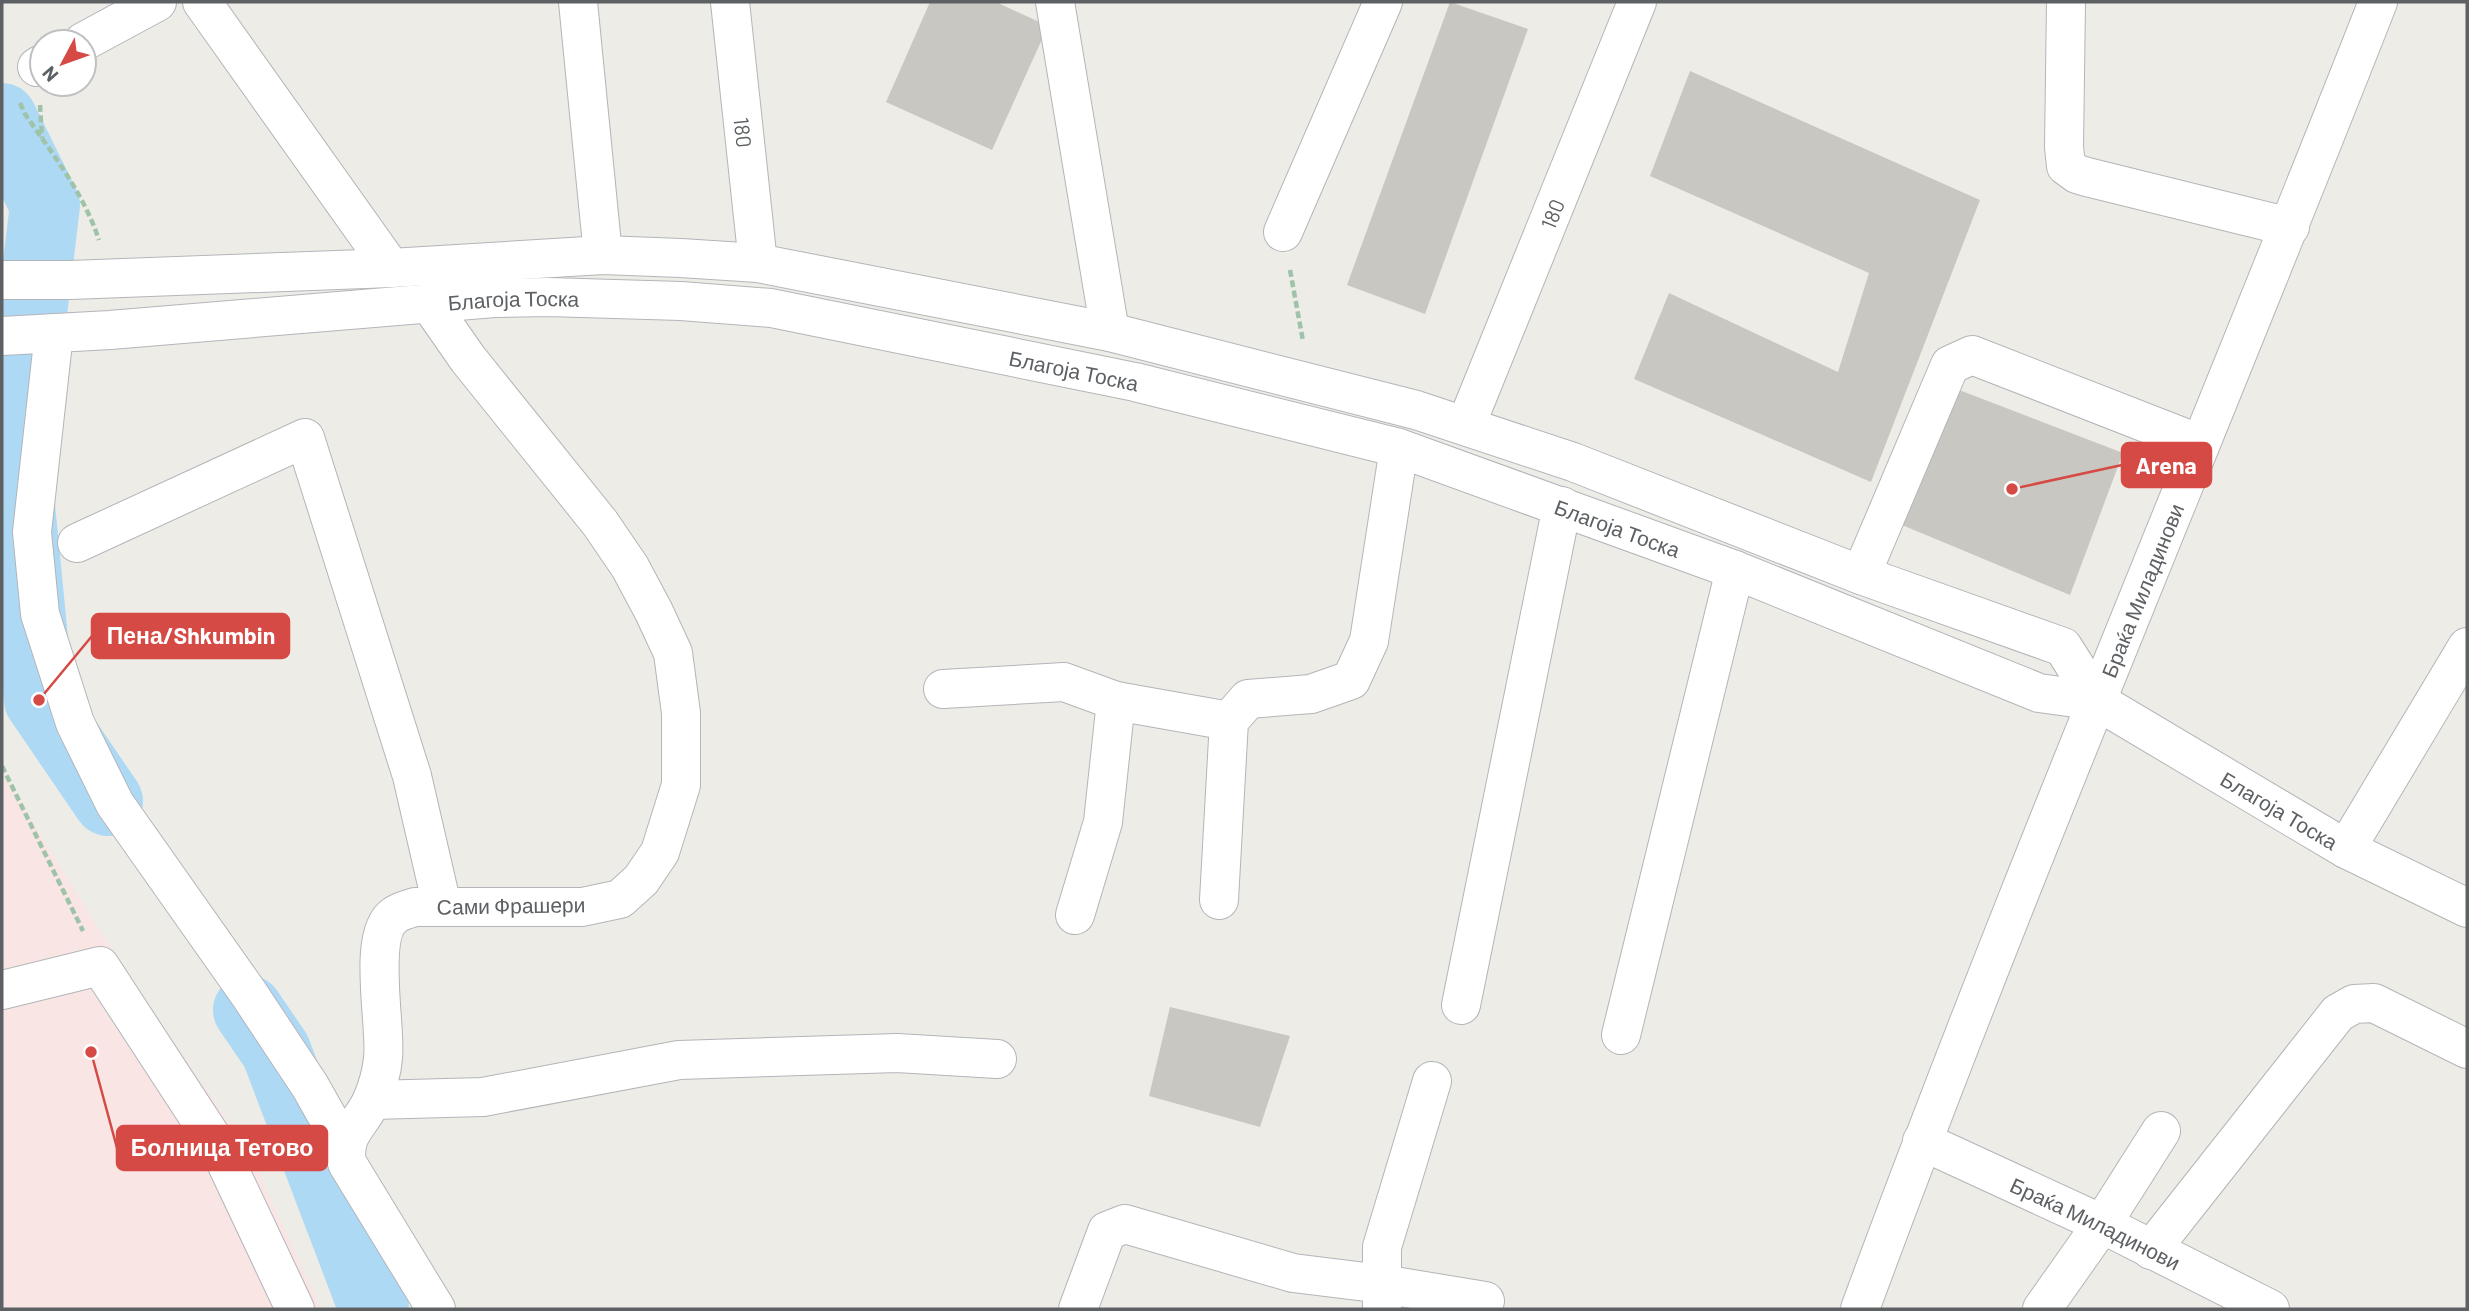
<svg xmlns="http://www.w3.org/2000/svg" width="2469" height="1311" font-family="Barlow,sans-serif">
<rect width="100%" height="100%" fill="#eeece6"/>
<path fill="#f8e5e4" d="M2 773 112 950 250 1154 321 1309H2Z"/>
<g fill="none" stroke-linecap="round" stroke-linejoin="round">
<g stroke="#aed9f5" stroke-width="70">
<path d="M2 118 45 205 15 455 39 700 108 801"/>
<path d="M248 1010 276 1051 374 1309"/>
</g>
</g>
<g fill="#c9c7c2">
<path d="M930 2H996L1048 26 992 150 886 102Z"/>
<path d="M1450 2 1528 29 1425 314 1347 285Z"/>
<path d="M1690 71 1980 200 1871 482 1634 379 1669 293 1838 372 1869 273 1650 176Z"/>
<path d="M1954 388 2123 453 2070 595 1902 525Z"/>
<path d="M1170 1007 1290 1036 1260 1127 1149 1096Z"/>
</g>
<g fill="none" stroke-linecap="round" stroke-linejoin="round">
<g stroke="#b3b5b9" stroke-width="40">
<g id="minor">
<path d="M202 2 391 268"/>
<path d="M578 2 603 255"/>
<path id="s1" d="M730 2 758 263"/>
<path d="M1055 2 1110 332"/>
<path d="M2066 2 2064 147 2066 166 2077 174 2087 177 2290 227"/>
<path d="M83 42 157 2"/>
<path d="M37 67 42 64"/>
<path d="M1283 232 1383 2"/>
<path d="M2 280H70L391 268 603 255 681 258 758 263 1110 332 1416 410 1573 462 1861 575 2063 647 2097 701"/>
<path d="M429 303 468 359 600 523 630 567 654 612 673 653 681 713V785L660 852 641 880 620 899 582 907H415C409 909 400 911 395 915 366 934 387 1027 383 1058 382 1070 377 1088 372 1100 361 1125 342 1132 347 1163L436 1309"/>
<path d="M54 333 32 532 40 614 75 723 115 804 249 994 310 1086 345 1148"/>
<path id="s2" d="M2 336 110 330 494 298 548 297 681 301 771 308 1135 382 1399 448 1735 570 2039 693 2097 701 2346 849 2467 908"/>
<path id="s3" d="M1466 425 1637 2"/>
<path d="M77 543 305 438 412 776 442 906"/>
<path d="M1861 575 1950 365 1972 355 2200 444"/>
<path d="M943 689 1064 682 1116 701 1229 721"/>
<path d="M2346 849 2467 647"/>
<path d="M1219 900 1229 721 1248 699 1311 694 1351 680 1369 641 1399 448"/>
<path d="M1075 915 1103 822 1116 701"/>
<path d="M2 990 100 966 220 1150 295 1309"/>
<path d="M1461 1005 1562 506"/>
<path d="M1621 1035 1735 570"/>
<path d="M372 1100 483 1097 679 1060 897 1053 997 1059"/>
<path id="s4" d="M1922 1141 2102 1224 2270 1309"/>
<path d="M2151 1250 2338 1013 2354 1004 2374 1003 2467 1049"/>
<path d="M1078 1309 1107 1231 1125 1224 1293 1273 1382 1284 1485 1301"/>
<path d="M1382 1309V1247L1432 1081"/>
<path id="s5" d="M1860 1309C2022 869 2207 438 2378 2"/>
<path d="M2042 1309 2102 1224 2161 1131"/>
</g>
</g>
<g stroke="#9fc3a8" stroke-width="4.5" stroke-dasharray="7 3.5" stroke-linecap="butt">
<path d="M20 103 25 114C53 155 83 192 99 240"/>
<path d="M40 105 42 138"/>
<path d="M1290 270 1303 341"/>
<path d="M2 766 83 931"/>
</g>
<use href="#minor" stroke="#fff" stroke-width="38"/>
</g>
<g text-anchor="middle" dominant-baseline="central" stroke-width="5" stroke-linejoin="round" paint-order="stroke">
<g font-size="21" fill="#5d6164" stroke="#fff">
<text stroke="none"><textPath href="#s1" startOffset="131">180</textPath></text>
<text stroke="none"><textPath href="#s3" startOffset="228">180</textPath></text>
<text stroke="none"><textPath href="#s2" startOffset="513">Благоја Тоска</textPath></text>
<text stroke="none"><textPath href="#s2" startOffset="1080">Благоја Тоска</textPath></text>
<text stroke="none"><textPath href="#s2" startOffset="1647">Благоја Тоска</textPath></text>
<text stroke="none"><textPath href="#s5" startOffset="772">Браќа Миладинови</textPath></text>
<text stroke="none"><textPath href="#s2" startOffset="2371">Благоја Тоска</textPath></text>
<text transform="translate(511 905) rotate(-1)">Сами Фрашери</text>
<text stroke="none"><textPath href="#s4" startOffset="192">Браќа Миладинови</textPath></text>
</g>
</g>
<path fill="none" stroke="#d54a44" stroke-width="2.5" d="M2012 489L2122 465M39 700L92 636M91 1052L117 1148"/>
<g fill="#d54a44" stroke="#fff" stroke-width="2.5">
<circle cx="2012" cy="489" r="7"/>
<circle cx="39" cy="700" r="7"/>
<circle cx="91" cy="1052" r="7"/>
</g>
<g fill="#d54a44" stroke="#d54a44" stroke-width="2.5">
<rect x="2122" y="443" width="89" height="44" rx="7"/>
<rect x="92" y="614" width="197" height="44" rx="7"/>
<rect x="117" y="1126" width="210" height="44" rx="7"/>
</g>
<g font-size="23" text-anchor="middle" font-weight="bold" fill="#fff">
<text x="2166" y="474">Arena</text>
<text x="191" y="644">Пена/Shkumbin</text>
<text x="222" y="1156">Болница Тетово</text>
</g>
<rect width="2469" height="1311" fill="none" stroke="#5d6164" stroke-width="7"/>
<g transform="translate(63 63) rotate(229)"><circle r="33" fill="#ffffff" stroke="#bec0c1" stroke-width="2"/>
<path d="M0-5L12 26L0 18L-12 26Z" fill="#d54a44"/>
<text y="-10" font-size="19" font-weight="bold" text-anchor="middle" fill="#5d6164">N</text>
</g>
</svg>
